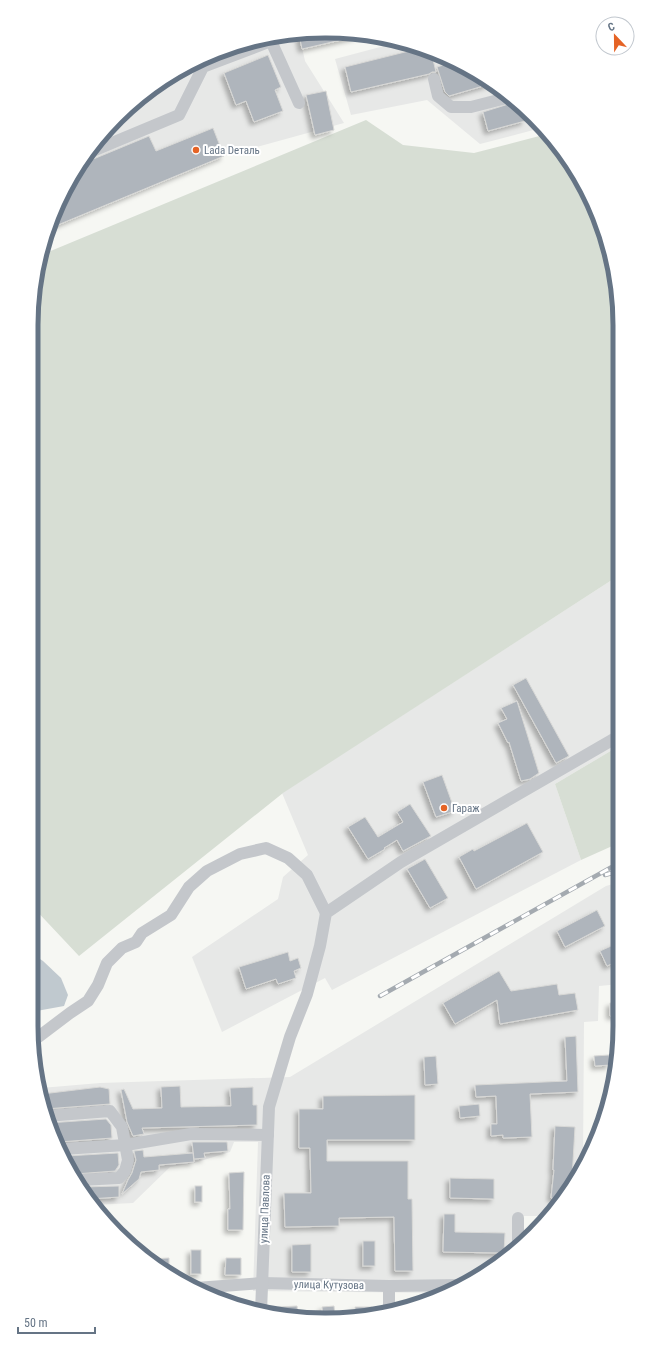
<svg xmlns="http://www.w3.org/2000/svg" width="651" height="1351" font-family="'Roboto Condensed',sans-serif">
<defs>
<filter id="shadow"><feDropShadow dx="-3.5" dy="3.5" stdDeviation="2" flood-color="#0004"/></filter>
</defs>
<rect width="100%" height="100%" fill="#f6f7f3"/>
<g fill="#e7e8e7">
<path d="M299 34 305 61 344 123 224 156 48 229 54 213 81 162 117 117 162 81 213 53 268 37Z"/>
<path d="M399 42 438 54 505 92 541 128 480 144 427 100 351 115 335 59Z"/>
<path d="M618 576 619 746 555 784 581 860 332 990 325 978 222 1032 192 957 278 899 283 877 308 855 282 793Z"/>
<path d="M620 882V984L599 986 598 1021 584 1022 583 1161 549 1216H522V1243L505 1259 456 1290 446 1293 253 1291 258 1142H234L230 1152 194 1163 170 1167 133 1203 92 1205 47 1120 41 1088 100 1083 290 1077 606 886Z"/>
</g>
<g fill="#d7ded4">
<path d="M366 120 403 145 474 153 547 134 559 146 597 213 617 287 618 576 283 793 79 956 31 905V325L37 268 41 255Z"/>
<path d="M619 746V843L581 860 555 784Z"/>
</g>
<path fill="#c0c9cf" d="M31 953 43 961 61 978 68 995 64 1006 31 1012Z"/>
<g fill="#afb5bc" stroke="#d8d8d6" filter="url(#shadow)">
<path d="M326 31 358 34V36L302 49 299 34Z"/>
<path d="M421 48 431 51 436 72H432L429 74 351 92 345 67Z"/>
<path d="M268 55 281 87 275 90 283 111 254 122 246 101 236 105 224 73Z"/>
<path d="M453 62 490 84 449 96 445 92 437 67Z"/>
<path d="M326 91 334 130 315 135 306 95Z"/>
<path d="M515 102 521 108 525 121 488 131 483 112Z"/>
<path d="M213 128 224 156 48 229 54 213 80 163 91 160 149 136 156 151Z"/>
<path d="M526 678 569 756 556 763 513 685Z"/>
<path d="M517 701 539 773 530 779 521 781 509 742 508 743 498 723 507 719 501 708Z"/>
<path d="M442 775 455 811 436 817 423 782Z"/>
<path d="M410 804 431 836 403 851 397 840 384 848 385 849 368 859 348 827 365 817 378 837 403 822 397 812Z"/>
<path d="M527 823 543 852 476 889 459 857 473 849 474 851Z"/>
<path d="M425 859 448 898 430 908 407 869Z"/>
<path d="M597 910 605 926 565 947 557 931Z"/>
<path d="M620 942V960L607 966 600 951Z"/>
<path d="M288 952 290 961 298 958 301 968 294 971 296 978 278 984 276 979 246 989 239 967Z"/>
<path d="M499 971 511 991 557 984 559 995 575 993 578 1010 500 1024 497 1000 455 1024 443 1003Z"/>
<path d="M610 1003H620V1015L610 1016Z"/>
<path d="M576 1036 578 1092 530 1094 532 1137 503 1138V1135L491 1136V1124H497L496 1096 476 1097 475 1085 567 1081 565 1037Z"/>
<path d="M609 1055 610 1065 595 1066 594 1056Z"/>
<path d="M436 1056 438 1084 425 1085 424 1057Z"/>
<path d="M180 1086 181 1107 231 1106 230 1088 253 1087V1105H257V1125L142 1128 144 1134 133 1136 127 1122 121 1090 124 1089 133 1109 162 1108 161 1087Z"/>
<path d="M100 1087 109 1089 110 1104 45 1109 42 1094Z"/>
<path d="M415 1095V1140H327V1161H408V1199H412L413 1271H395L394 1217 339 1218V1226L285 1227 284 1193H311L310 1148H299V1109H323V1096Z"/>
<path d="M479 1104 480 1116 460 1118 459 1106Z"/>
<path d="M106 1119 111 1125 112 1138 59 1142 48 1123Z"/>
<path d="M555 1126 575 1127 572 1179 560 1199 551 1198 554 1170H553Z"/>
<path d="M192 1142H227L228 1151 204 1153 205 1158 194 1159Z"/>
<path d="M143 1150 144 1157 193 1153 194 1162 159 1165V1170L141 1172 139 1179 122 1194 128 1180 132 1173 136 1160 134 1151Z"/>
<path d="M118 1153 119 1165 115 1171 75 1174 66 1156Z"/>
<path d="M244 1172 243 1230H228V1209H230L229 1173Z"/>
<path d="M450 1178 494 1179V1199L450 1198Z"/>
<path d="M119 1186V1197L89 1199 83 1187Z"/>
<rect x="195" y="1186" width="7" height="16"/>
<path d="M444 1214H455V1232L505 1233 504 1253 443 1252Z"/>
<rect x="363" y="1241" width="12" height="25"/>
<path d="M311 1244V1272H292V1245Z"/>
<rect x="191" y="1250" width="10" height="24"/>
<path d="M169 1258V1274L162 1270 149 1259Z"/>
<path d="M226 1258H241V1275H225Z"/>
<path d="M297 1306 298 1315H279L278 1307Z"/>
<path d="M334 1306 335 1316H323L322 1307Z"/>
<path d="M355 1307H372V1315L364 1317H355Z"/>
</g>
<g fill="none" stroke-linecap="round" stroke-linejoin="round">
<g stroke="#c4c7cb" stroke-width="12">
<path d="M434 79 438 96 451 107H471L510 97"/>
<path d="M88 153 179 115 203 67 271 41 299 103"/>
<path d="M33 1041 70 1013 88 1001 98 985 107 963 122 948 136 942 142 933 171 915 189 887 207 871 240 854 266 848 288 858 307 875 326 913"/>
<path d="M46 1116 110 1111 122 1127 128 1160 125 1171 119 1178 79 1180"/>
<path d="M62 1149 126 1145 191 1134 268 1135"/>
<path d="M518 1247V1218"/>
<path d="M389 1286V1310"/>
<path d="M196 1288 262 1283 389 1286 462 1285"/>
<path d="M261 1312 269 1107 290 1037 307 994 320 946 326 913 401 862 619 736"/>
</g>
<g stroke="#a4aab0" stroke-width="4.5">
<g id="rail">
<path d="M605 875 619 871"/>
<path d="M380 996 619 863"/>
</g>
</g>
<use href="#rail" stroke="#fff" stroke-width="3" stroke-dasharray="9" stroke-linecap="butt"/>
</g>
<g fill="#e56325" stroke="#fff" stroke-width="1.5">
<circle cx="196" cy="150" r="4"/>
<circle cx="444" cy="808" r="4"/>
</g>
<g text-anchor="middle" dominant-baseline="central" stroke-width="4" stroke-linejoin="round" paint-order="stroke">
<g font-size="11" fill="#657485" stroke="#fff" text-anchor="start">
<text x="204" y="150">Lada Dеталь</text>
<text x="452" y="808">Гараж</text>
</g>
<g font-size="11" fill="#657485" stroke="#fff">
<text transform="translate(265 1209) rotate(-88)">улица Павлова</text>
<text transform="translate(329 1285) rotate(1)">улица Кутузова</text>
</g>
</g>
<path d="M0 0H651V1351H0ZM325 38H326A287 287 0 0 1 613 325V1026A287 287 0 0 1 326 1313H325A287 287 0 0 1 38 1026V325A287 287 0 0 1 325 38Z" fill="#fff" fill-rule="evenodd"/>
<path fill="none" stroke="#657485" stroke-width="5" d="M325 38H326A287 287 0 0 1 613 325V1026A287 287 0 0 1 326 1313H325A287 287 0 0 1 38 1026V325A287 287 0 0 1 325 38Z"/>
<g transform="translate(615 36) rotate(338)"><circle r="19" fill="#ffffff" stroke="#c1c7ce"/>
<path d="M0-3L7 15L0 10L-7 15Z" fill="#e56325"/>
<text y="-6" font-size="11" font-weight="bold" text-anchor="middle" fill="#657485">С</text>
</g>
<path d="M18 1327v6h77v-6" fill="none" stroke="#657485" stroke-width="2"/>
<text x="24" y="1327" font-size="12" fill="#657485" stroke="#ffffff" stroke-width="3" paint-order="stroke">50 m</text>
</svg>
